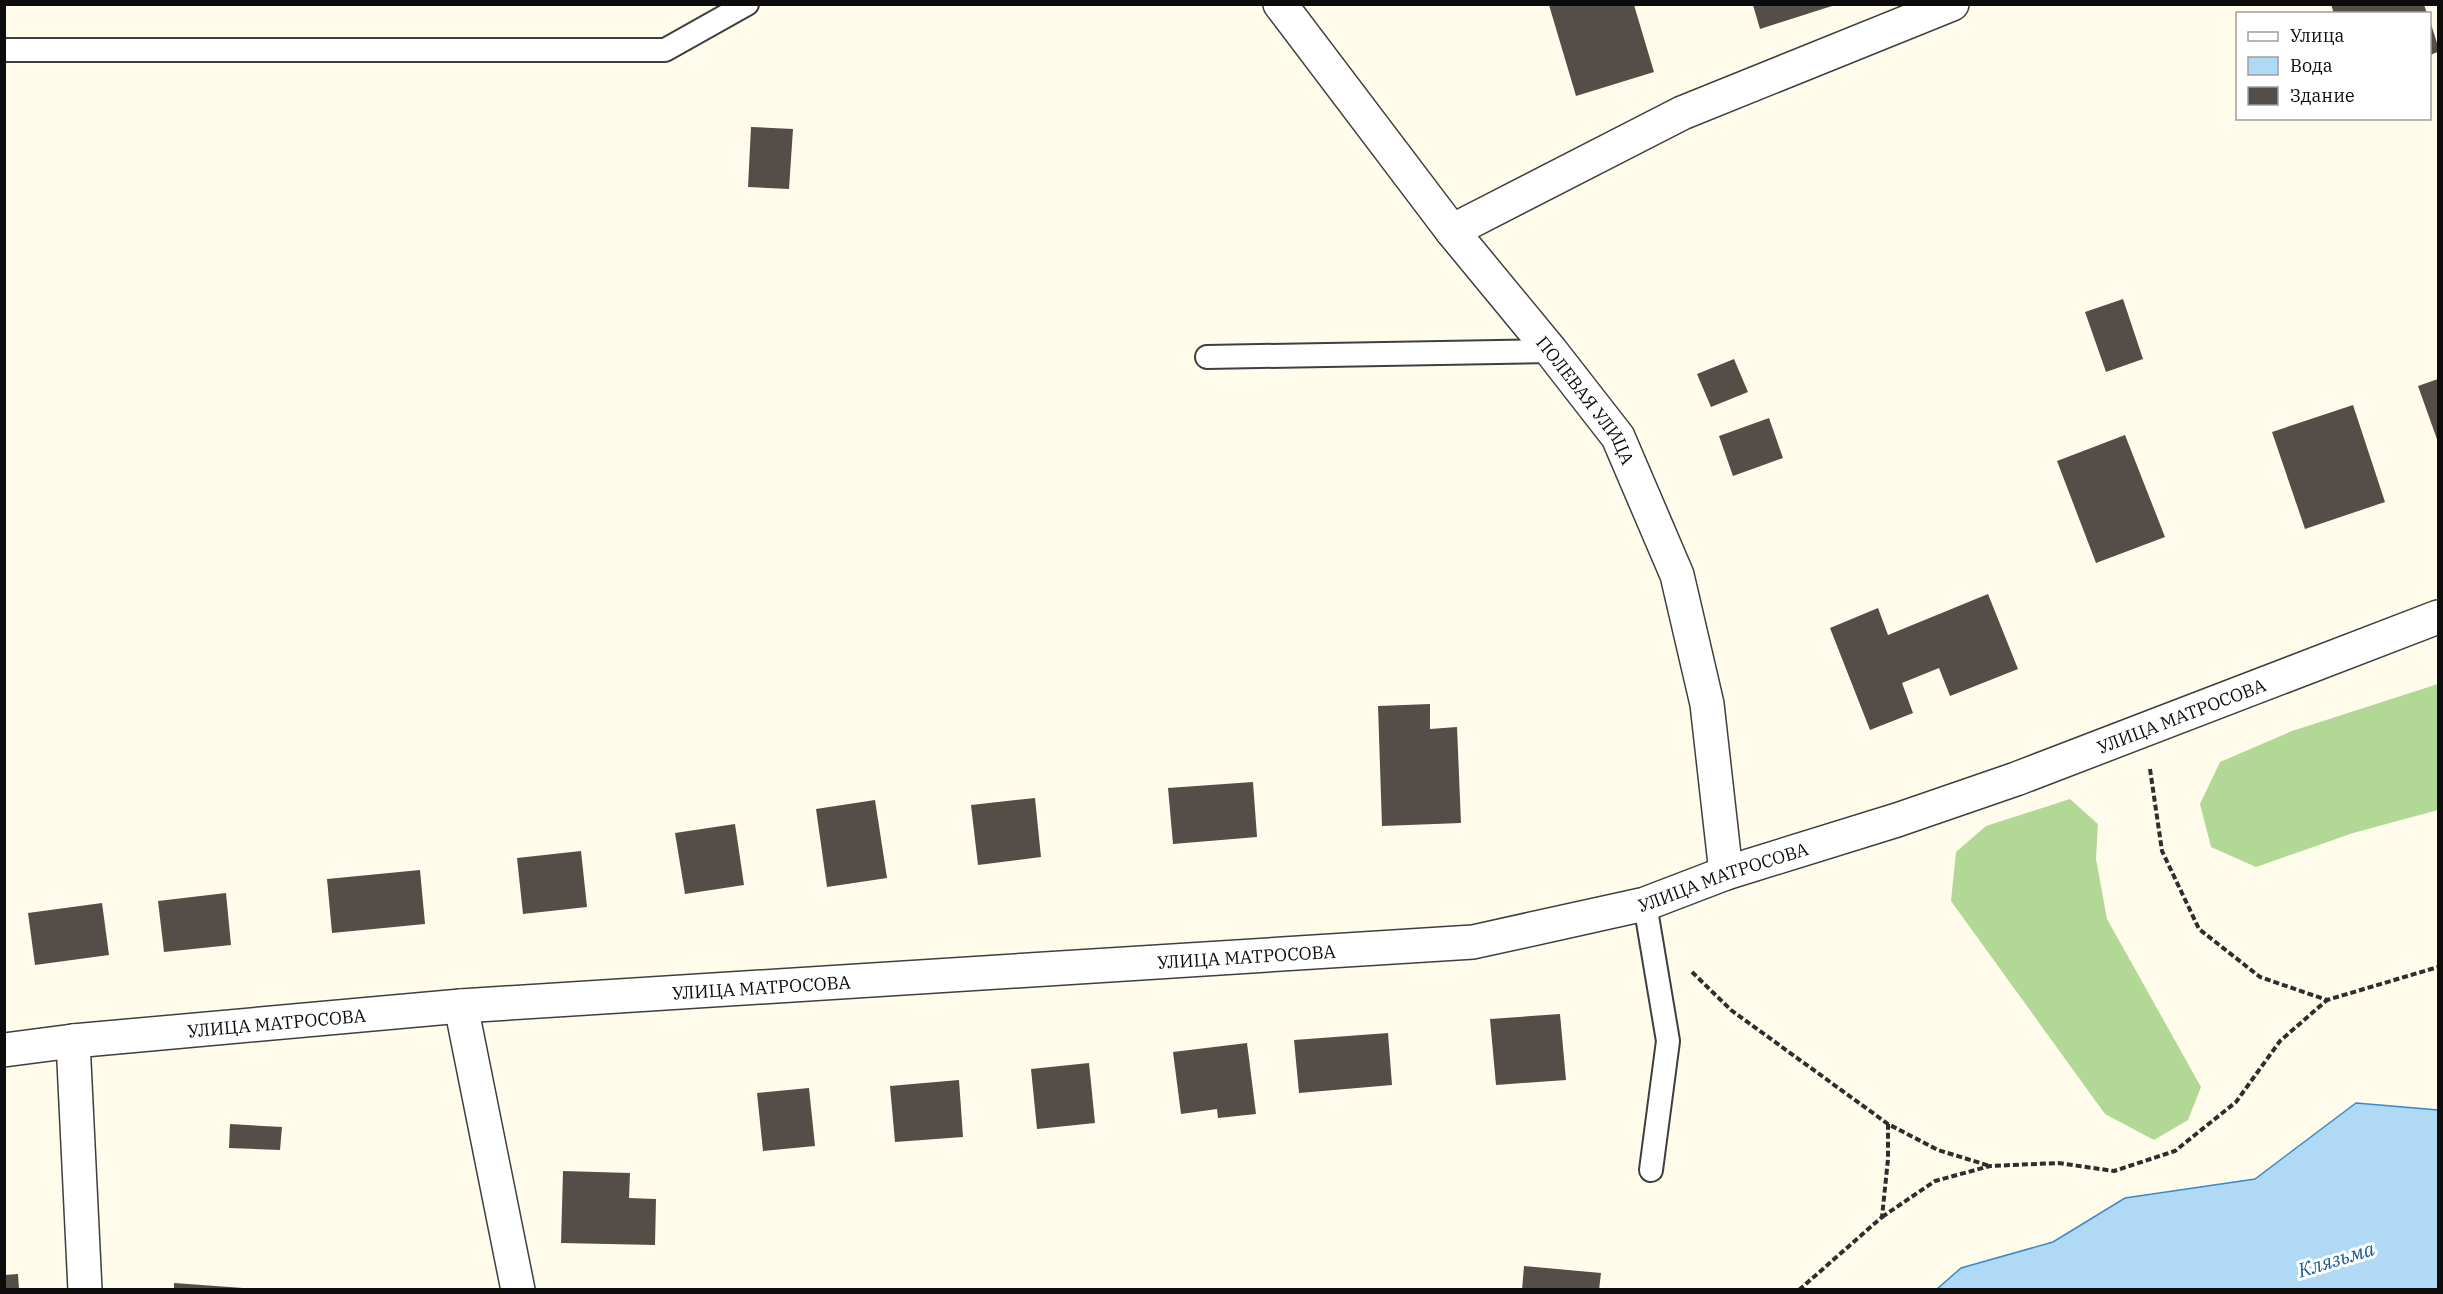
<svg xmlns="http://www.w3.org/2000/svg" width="2443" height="1294" font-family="'IBM Plex Serif',serif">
<rect width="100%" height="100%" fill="#fffceb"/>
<g fill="#b1d995">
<path d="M2438 684V810L2353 833 2256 867 2211 847 2200 804 2220 762 2292 731Z"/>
<path d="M2070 799 2098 824 2096 859 2107 919 2201 1087 2188 1120 2154 1140 2105 1114 1951 901 1956 852 1986 826Z"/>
</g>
<path fill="#b0d9f6" stroke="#378bcc" stroke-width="1.5" d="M2356 1103 2438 1110V1289H1937L1961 1268 2053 1242 2125 1198 2255 1179Z"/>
<g fill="#544e48">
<path d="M2331 4H2424L2427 14H2334Z"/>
<path d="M1549 5H1634L1654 72 1576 96Z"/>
<path d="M1753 5H1835L1760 29Z"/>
<path d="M2430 21 2438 46V52L2430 55Z"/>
<path d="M751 127 793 129 789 189 748 187Z"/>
<path d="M2123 299 2143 359 2106 372 2085 312Z"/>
<path d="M1734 359 1748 392 1711 407 1697 374Z"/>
<path d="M2438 379V442L2418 386Z"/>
<path d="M2353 405 2385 502 2305 529 2272 432Z"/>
<path d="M1769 418 1783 458 1733 476 1719 436Z"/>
<path d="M2125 435 2165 537 2096 563 2057 461Z"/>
<path d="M1988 594 2018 669 1950 696 1939 668 1902 683 1913 713 1870 730 1830 628 1878 608 1888 635Z"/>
<path d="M1430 704V729L1457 727 1461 823 1382 826 1378 706Z"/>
<path d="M1253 782 1257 837 1173 844 1168 788Z"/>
<path d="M1035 798 1041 857 978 865 971 805Z"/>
<path d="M875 800 887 878 827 887 816 809Z"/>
<path d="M735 824 744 885 685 894 675 833Z"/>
<path d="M581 851 587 907 523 914 517 858Z"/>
<path d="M420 870 425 924 332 933 327 879Z"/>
<path d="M226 893 231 945 164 952 158 901Z"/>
<path d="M102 903 109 955 35 965 28 913Z"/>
<path d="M1560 1014 1566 1080 1496 1085 1490 1019Z"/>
<path d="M1388 1033 1392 1085 1299 1093 1294 1040Z"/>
<path d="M1247 1043 1256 1114 1218 1118 1217 1109 1181 1114 1173 1052Z"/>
<path d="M1089 1063 1095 1123 1037 1129 1031 1069Z"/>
<path d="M959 1080 963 1137 895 1142 890 1086Z"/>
<path d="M809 1088 815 1146 763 1151 757 1093Z"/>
<path d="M230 1124 282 1127 280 1150 229 1148Z"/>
<path d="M563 1171 630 1173 629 1198 656 1199 655 1245 561 1243Z"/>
<path d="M1524 1266 1601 1273 1599 1290H1522Z"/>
<path d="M18 1274 19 1290H4V1275Z"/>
<path d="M174 1283 243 1288V1290H174Z"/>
</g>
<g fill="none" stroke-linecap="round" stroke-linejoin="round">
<g stroke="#3f3f3f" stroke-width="26">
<g id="service">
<path d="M4 50H665L747 4"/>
<path d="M1207 357 1551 351"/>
<path d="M1645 904 1668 1041 1651 1170"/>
</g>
</g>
<g stroke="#3f3f3f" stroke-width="36">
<g id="minor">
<path id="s1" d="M1280 4 1452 231 1551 351 1618 437 1677 575 1707 704 1726 873"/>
<path d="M1452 231 1682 113 1952 4"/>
<path d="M461 1006 518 1290"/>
<path d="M73 1041 85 1290"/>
<path id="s2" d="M4 1050 73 1041 461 1006 1473 942 1645 904 1726 873 1897 820 2016 779 2438 617"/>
</g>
</g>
<g stroke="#2e2e2e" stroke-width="4" stroke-dasharray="6 3" stroke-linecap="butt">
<path d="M2150 769 2162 851 2199 929 2260 977 2327 1000 2438 967"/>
<path d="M1692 972 1731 1010 1888 1124 1938 1150 1990 1166"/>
<path d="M1882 1217 1935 1181 1990 1166 2058 1163 2114 1171 2175 1151 2236 1102 2280 1041 2327 1000"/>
<path d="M1799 1290 1882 1217 1888 1159V1124"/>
</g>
<use href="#service" stroke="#fff" stroke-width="22"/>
<use href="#minor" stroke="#fff" stroke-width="33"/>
</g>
<g text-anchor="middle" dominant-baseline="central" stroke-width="6" stroke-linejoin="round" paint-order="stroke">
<g font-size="18" fill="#0c0c0c" stroke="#fff">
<text stroke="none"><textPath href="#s1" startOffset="501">ПОЛЕВАЯ УЛИЦА</textPath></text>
<text stroke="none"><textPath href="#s2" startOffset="2218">УЛИЦА МАТРОСОВА</textPath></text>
<text stroke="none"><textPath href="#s2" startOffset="1732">УЛИЦА МАТРОСОВА</textPath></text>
<text stroke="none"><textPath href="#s2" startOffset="1246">УЛИЦА МАТРОСОВА</textPath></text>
<text stroke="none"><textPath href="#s2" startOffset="760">УЛИЦА МАТРОСОВА</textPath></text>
<text stroke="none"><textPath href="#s2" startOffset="274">УЛИЦА МАТРОСОВА</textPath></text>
</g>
<g font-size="20" font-style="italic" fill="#165d9c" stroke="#fff">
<text transform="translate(2336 1259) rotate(-17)">Клязьма</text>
</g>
</g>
<rect width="2443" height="1294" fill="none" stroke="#0c0c0c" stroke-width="12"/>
<rect x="2236" y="12" width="195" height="108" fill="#ffffff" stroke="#9e9e9e" stroke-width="1.5"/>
<rect x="2248" y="32" width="30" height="9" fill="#ffffff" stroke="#9e9e9e" stroke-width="1.5"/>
<text x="2290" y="42" font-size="18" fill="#0c0c0c">Улица</text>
<rect x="2248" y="57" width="30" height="18" fill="#b0d9f6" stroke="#9e9e9e" stroke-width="1.5"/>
<text x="2290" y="72" font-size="18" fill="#0c0c0c">Вода</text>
<rect x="2248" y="87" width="30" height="18" fill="#544e48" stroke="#9e9e9e" stroke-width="1.5"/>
<text x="2290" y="102" font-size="18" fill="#0c0c0c">Здание</text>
</svg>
